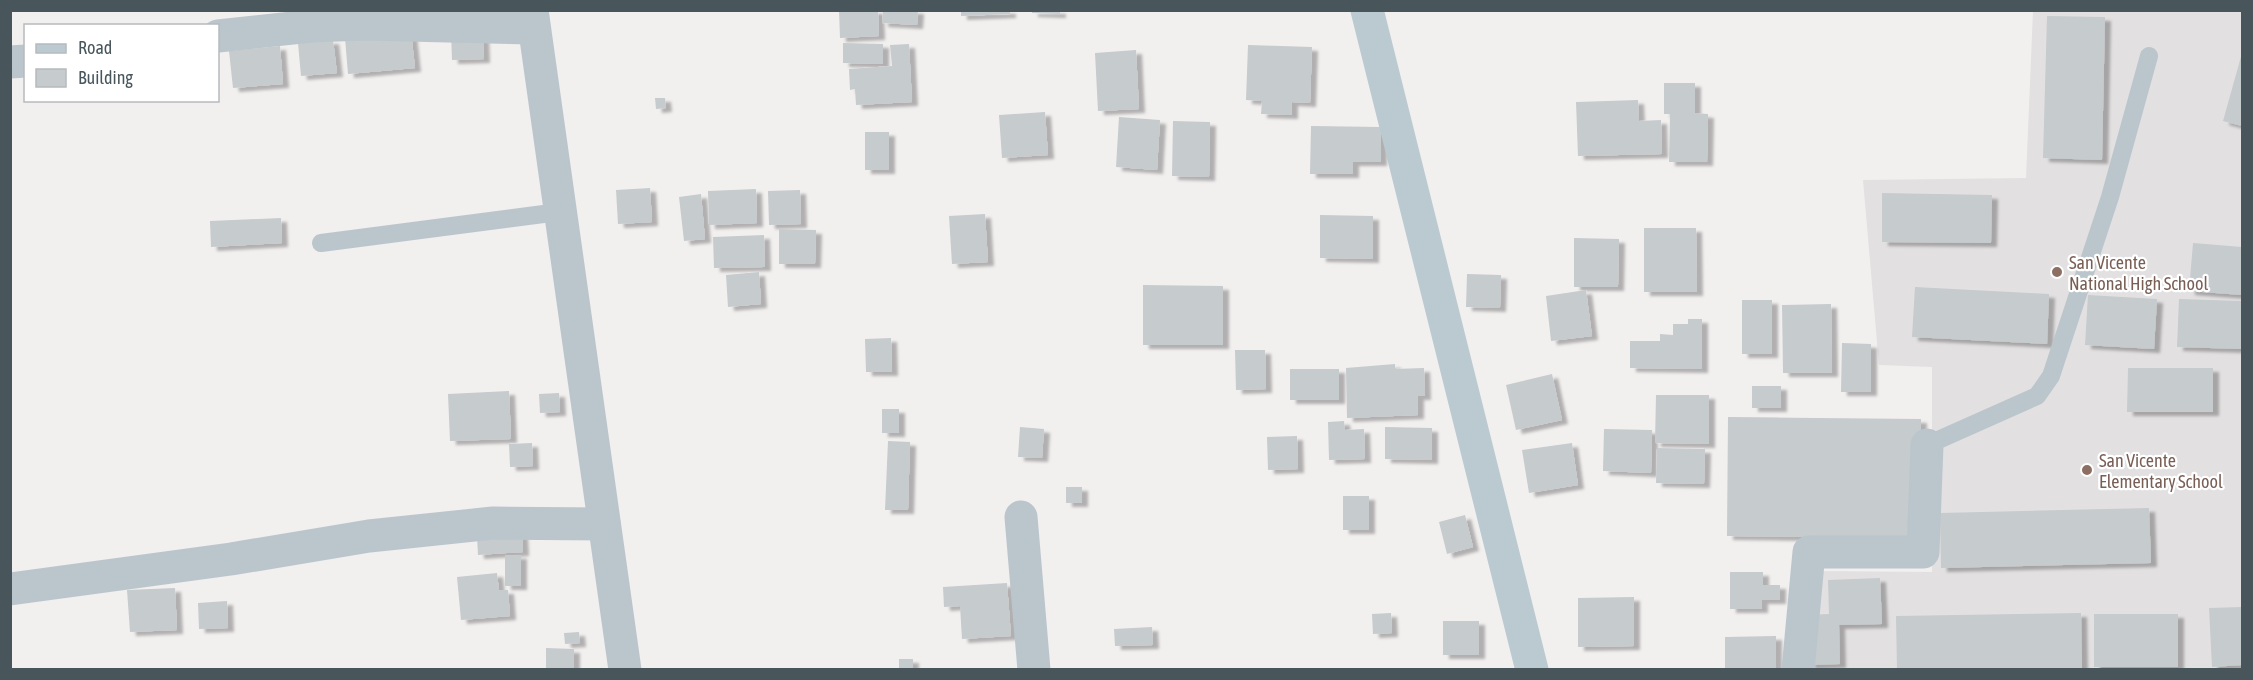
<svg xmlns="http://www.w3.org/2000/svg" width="2253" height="680" font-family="'Asap Condensed',sans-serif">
<defs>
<filter id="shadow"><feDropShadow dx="6" dy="4" stdDeviation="1.5" flood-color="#0004"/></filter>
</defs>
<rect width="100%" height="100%" fill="#f2efef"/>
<path fill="#e2e0e1" d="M2033 11H2242V669L1809 670 1820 571 1932 572V367L1879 365 1863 180 2026 178Z"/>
<g fill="#c6cbce" filter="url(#shadow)">
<path d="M839 10H878L879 36 840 38Z"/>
<path d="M883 10H918L917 25 882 23Z"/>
<path d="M961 10H1010V14L961 16Z"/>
<path d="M1032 10H1060V14L1032 13Z"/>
<path d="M2047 16 2105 17 2102 160 2043 158Z"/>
<path d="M411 32 415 68 348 74 345 38Z"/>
<path d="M483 32 484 59 452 60 451 33Z"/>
<path d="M333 40 337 73 301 76 298 43Z"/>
<path d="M843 43 883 44V64L843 63Z"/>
<path d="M909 44 912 102 856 105 855 89 850 90 849 69 892 66 890 45Z"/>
<path d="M1248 45 1312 47 1310 103 1292 102V115L1261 114 1262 101 1246 100Z"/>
<path d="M280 46 283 84 233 88 229 51Z"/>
<path d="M1136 50 1139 109 1098 111 1095 53Z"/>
<path d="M2242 53V126L2223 121Z"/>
<path d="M1664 83H1695V113L1708 114 1707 162H1669L1670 114H1664Z"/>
<path d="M655 98H665L666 108 656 109Z"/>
<path d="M1638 100 1639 121 1661 120 1662 154 1578 156 1576 102Z"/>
<path d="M1045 112 1048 155 1002 158 999 115Z"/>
<path d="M1119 117 1160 120 1157 170 1116 167Z"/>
<path d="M1173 121 1210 122 1209 177 1172 176Z"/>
<path d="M1311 126 1381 127V162H1353V174H1310Z"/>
<rect x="865" y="132" width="24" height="38"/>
<path d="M650 188 652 222 618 224 616 190Z"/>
<path d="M756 189 757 223 709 225 708 191Z"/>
<path d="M800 190 801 224 769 225 768 191Z"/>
<path d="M1882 193 1992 195 1991 243 1882 242Z"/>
<path d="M701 194 705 239 684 241 679 197Z"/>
<path d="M985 214 988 262 952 264 949 216Z"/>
<path d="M1320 215 1373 216V259L1320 258Z"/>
<path d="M281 218 282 243 211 247 210 221Z"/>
<path d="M1644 228H1696L1697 292H1644Z"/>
<path d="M779 229 816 230 815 264H779Z"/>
<path d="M764 235 765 267 714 268 713 237Z"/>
<path d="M1574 238 1619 239 1618 287H1574Z"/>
<path d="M2193 243 2242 247V295L2189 291Z"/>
<path d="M759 272 761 304 728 307 726 275Z"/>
<path d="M1467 274 1501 275 1500 308 1466 307Z"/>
<path d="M1143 285 1223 286V345H1143Z"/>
<path d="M1915 287 2049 294 2047 344 1912 337Z"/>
<path d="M1586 290 1592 336 1551 341 1546 296Z"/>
<path d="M2088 295 2157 299 2154 349 2085 345Z"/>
<path d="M2179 299 2242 301V349L2177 347Z"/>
<rect x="1742" y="300" width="30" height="54"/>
<path d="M1831 304 1832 373H1783L1782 305Z"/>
<path d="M1688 319H1702V369L1630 368V341H1660V334L1673 335V324H1688Z"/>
<path d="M891 338 892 372H866L865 339Z"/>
<path d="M1842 343 1871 344V392H1841Z"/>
<path d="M1235 350H1265L1266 389 1236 390Z"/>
<path d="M1395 364V369L1424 368 1425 396H1418V415L1347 418 1346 368Z"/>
<path d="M2128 368H2213V412H2127Z"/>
<rect x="1290" y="369" width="49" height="31"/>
<path d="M1552 374 1562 420 1516 430 1506 385Z"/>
<rect x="1752" y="386" width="29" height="22"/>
<path d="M509 391 511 439 450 441 448 394Z"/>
<path d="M559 393 560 412 540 413 539 394Z"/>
<path d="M1656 395H1709V444L1655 443Z"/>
<rect x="882" y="409" width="17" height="24"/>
<path d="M1728 417 1921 419 1920 538 1727 536Z"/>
<path d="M1344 421 1345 430 1364 429 1365 459 1329 460 1328 422Z"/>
<path d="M1020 427 1044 429 1042 458 1018 457Z"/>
<path d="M1385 427 1432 428V460L1385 459Z"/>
<path d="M1604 429 1652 430 1651 473 1603 471Z"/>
<path d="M1297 436 1298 469 1268 470 1267 437Z"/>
<path d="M888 441 910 442 908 510H885Z"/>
<path d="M532 443 533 466 510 467 509 444Z"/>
<path d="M1572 443 1578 485 1529 493 1522 450Z"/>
<path d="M1657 448 1705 449 1704 484 1656 483Z"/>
<rect x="1066" y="487" width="16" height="16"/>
<rect x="1343" y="496" width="26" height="34"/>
<path d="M2149 508 2151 563 1941 568 1940 513Z"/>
<path d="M1465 515 1473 547 1447 554 1439 522Z"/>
<path d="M522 533 523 552 478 555 477 536Z"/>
<rect x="505" y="555" width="16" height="31"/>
<path d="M1730 572H1763V585H1780V600H1762V609H1730Z"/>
<path d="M497 573 499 590H508L510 616 461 620 457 577Z"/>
<path d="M1880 578 1882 624 1839 625 1840 664 1809 665 1807 615 1829 614 1828 580Z"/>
<path d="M1007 583 1011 636 962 639 960 606 944 607 943 587Z"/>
<path d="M175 588 177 630 130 632 127 590Z"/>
<path d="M1634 597V646L1578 647V598Z"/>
<path d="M227 601 228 628 199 629 198 603Z"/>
<path d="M2242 607V665L2212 667 2209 608Z"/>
<path d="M1391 613 1392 633 1373 634 1372 614Z"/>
<path d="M2081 613 2082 670H1897L1896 616Z"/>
<rect x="2094" y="614" width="84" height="53"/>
<rect x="1443" y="621" width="36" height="34"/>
<path d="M1152 627 1153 645 1115 646 1114 629Z"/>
<path d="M579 632 580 643 565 644 564 633Z"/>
<path d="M1776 636V670H1725V637Z"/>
<path d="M546 648 574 649V670H546Z"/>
<rect x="899" y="659" width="14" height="11"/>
</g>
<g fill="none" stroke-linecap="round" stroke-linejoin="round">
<g stroke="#bbc6cc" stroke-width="18">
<path d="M321 243 559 212"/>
<path d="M1927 445 2037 396 2051 376 2110 197 2149 56"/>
</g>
<g stroke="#bbc6cc" stroke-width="33">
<path d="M532 10 625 670"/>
<path d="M218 36 311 26 365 24 534 28"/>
<path d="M10 62 26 61"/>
<path d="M1021 517 1034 670"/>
<path d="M10 589 231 559 369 536 493 523 604 524"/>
<path d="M1798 670 1809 552H1923L1927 445"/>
</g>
<path stroke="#bbc9d0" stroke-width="33" d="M1367 10 1532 670"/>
</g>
<g fill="#8d6e63" stroke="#fff" stroke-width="2">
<circle cx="2057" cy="272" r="6"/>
<circle cx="2087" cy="470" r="6"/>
</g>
<g text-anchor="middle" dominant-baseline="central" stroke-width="4.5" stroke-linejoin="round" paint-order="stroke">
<g font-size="18" fill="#785e54" stroke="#fff" text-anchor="start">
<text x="2069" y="262">San Vicente<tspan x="2069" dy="21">National High School</tspan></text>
<text x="2099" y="460">San Vicente<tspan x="2099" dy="21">Elementary School</tspan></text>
</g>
</g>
<rect width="2253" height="680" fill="none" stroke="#48565c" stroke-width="24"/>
<rect x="24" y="24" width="195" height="78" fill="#ffffff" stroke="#b6bbbe" stroke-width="1.5"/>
<rect x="36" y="44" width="30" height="9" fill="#bbc9d0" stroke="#b6bbbe" stroke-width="1.5"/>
<text x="78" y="54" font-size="18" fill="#48565c">Road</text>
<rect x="36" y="69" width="30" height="18" fill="#c6cbce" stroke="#b6bbbe" stroke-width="1.5"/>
<text x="78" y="84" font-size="18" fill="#48565c">Building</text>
</svg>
